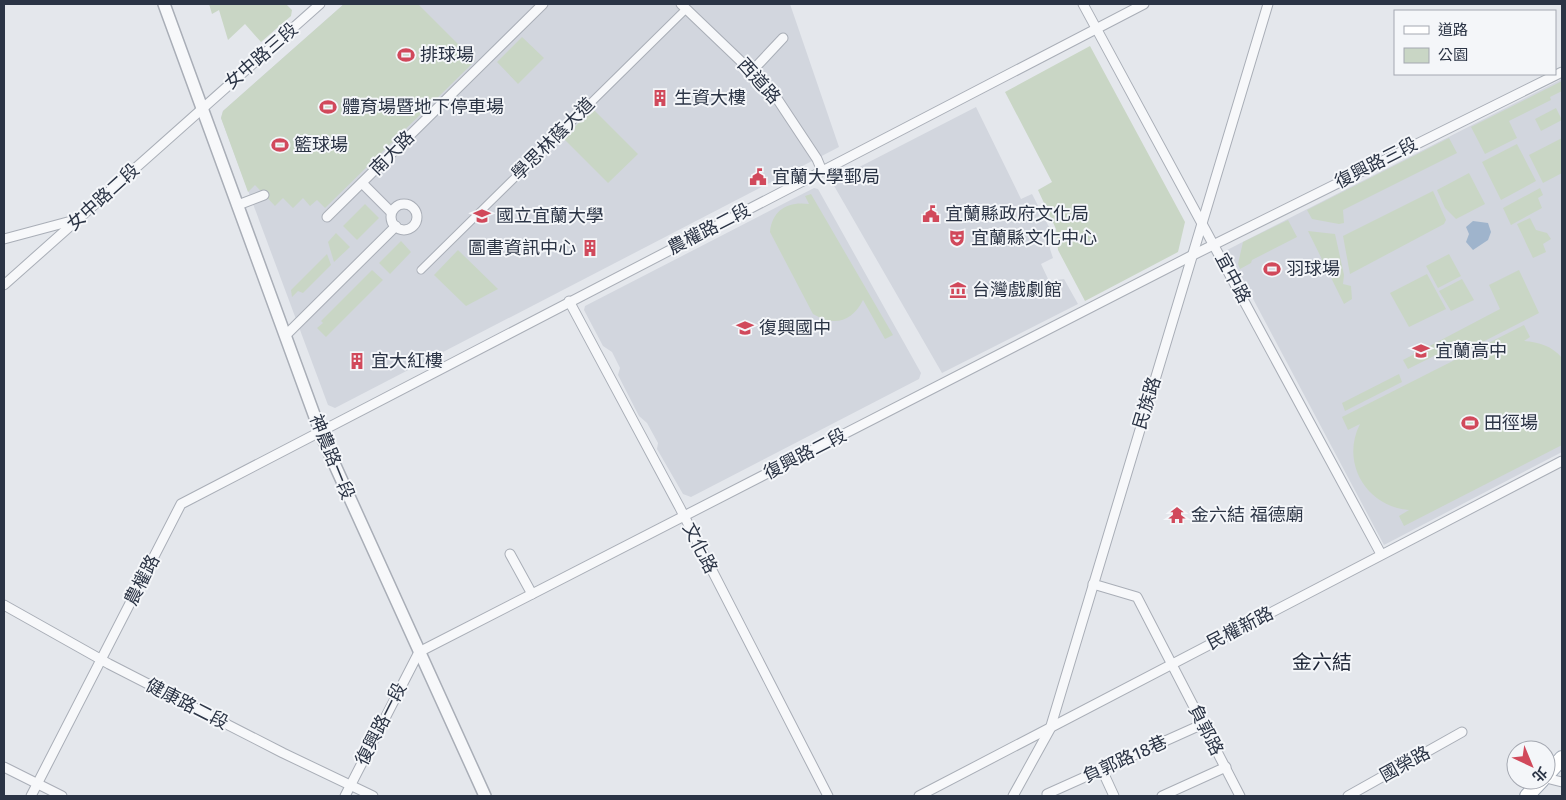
<svg xmlns="http://www.w3.org/2000/svg" width="1566" height="800" font-family="'Fira Sans','Noto Sans TC',sans-serif">
<rect width="100%" height="100%" fill="#e4e7ec"/>
<g fill="#d2d6de">
<path d="M344 4H790L839 147 335 408 328 405 221 118 223 111Z"/>
<path d="M1562 79V452L1384 545 1227 250Z"/>
<path d="M976 107 1021 199 1032 194 1049 227 1050 249 1053 258 1041 264 1049 281 1064 279 1078 304 942 373 833 184 834 180Z"/>
<path d="M814 188 818 189 921 373 919 379 691 497 683 494 657 449 658 443 647 423 639 416 618 375 620 368 612 352 603 346 584 310 585 306Z"/>
</g>
<g fill="#c9d6c5">
<path d="M209 4H286L292 10 291 16 261 42 245 24 228 40 219 10 212 14Z"/>
<path d="M344 4H418L475 61 325 208 317 200 310 206 303 198 293 208 283 198 275 206 255 185 248 192 221 118 223 111Z"/>
<path d="M522 37 544 58 518 84 497 62Z"/>
<path d="M1090 46 1185 222 1178 252 1085 301 1058 250 1056 229 1038 190 1052 182 1005 92Z"/>
<path d="M1562 81V91L1550 97 1551 100 1509 121 1517 138 1485 154 1471 127Z"/>
<path d="M1556 108 1562 120 1541 131 1535 119Z"/>
<path d="M593 109 638 154 608 183 563 138Z"/>
<path d="M1449 138 1457 153 1343 210 1344 223 1339 224 1312 219 1307 210Z"/>
<path d="M1562 138V173L1543 183 1529 155Z"/>
<path d="M1517 144 1536 181 1501 200 1482 162Z"/>
<path d="M1469 173 1485 204 1456 219 1445 208 1437 190Z"/>
<path d="M1540 188 1543 195 1538 198 1542 208 1511 225 1503 208Z"/>
<path d="M1433 191 1446 220 1444 224 1350 274 1343 236Z"/>
<path d="M811 194 893 335 885 339 863 300C852 322 834 327 813 314L770 232C772 210 788 201 809 204L805 196Z"/>
<path d="M365 204 379 218 357 240 343 226Z"/>
<path d="M1530 218 1536 230 1547 233 1551 239 1543 244 1546 252 1533 258 1517 224Z"/>
<path d="M1288 220 1297 237 1252 260 1251 263 1240 269 1238 264 1243 242Z"/>
<path d="M1308 231 1335 234 1344 275 1343 284 1351 286 1352 299 1344 304Z"/>
<path d="M336 233 350 247 334 262 328 242Z"/>
<path d="M401 241 411 252 390 274 379 263Z"/>
<path d="M458 250 498 289 466 306 434 275Z"/>
<path d="M327 254 331 265 303 293 298 291 292 297 291 290Z"/>
<path d="M1449 254 1461 276 1438 288 1426 266Z"/>
<path d="M372 270 383 280 326 337 317 328 323 323 321 321Z"/>
<path d="M1519 270 1539 313 1463 352 1452 347 1408 369 1403 360 1500 309 1489 285Z"/>
<path d="M1427 274 1446 309 1409 327 1390 293Z"/>
<path d="M1462 279 1474 300 1451 311 1439 291Z"/>
<path d="M1524 325 1530 337 1524 341C1539 342 1552 346 1562 358V445L1404 526 1399 516 1409 510C1367 507 1340 463 1360 424L1348 430 1342 417Z"/>
<path d="M1399 374 1402 382 1345 411 1342 403Z"/>
</g>
<path fill="#9fb4cc" d="M1473 221 1488 223 1491 232 1488 240 1473 250 1466 242 1469 234 1466 227Z"/>
<g fill="none" stroke-linecap="round" stroke-linejoin="round">
<g stroke="#a9aeb7" stroke-width="9">
<path id="pedestrian" d="M421 270 686 9"/>
</g>
<g stroke="#a9aeb7" stroke-width="11">
<g id="minor">
<path d="M681 4 772 91 817 159 822 171"/>
<path d="M1083 4 1381 554"/>
<path d="M752 71 783 38"/>
<path d="M362 183 391 212"/>
<circle cx="404" cy="217" r="13"/>
<path d="M238 205 264 195"/>
<path d="M327 217 543 4"/>
<path d="M4 239 75 220"/>
<path d="M4 285 320 4"/>
<path d="M569 301 680 508 828 796"/>
<path d="M286 335 396 226"/>
<path d="M510 554 532 594"/>
<path d="M1093 584 1137 597 1240 796"/>
<path d="M4 605 109 664 283 753 373 796"/>
<path d="M4 767 62 796"/>
<path d="M1102 770 1114 796"/>
<path d="M1546 778 1562 782"/>
<path d="M1047 794 1203 724"/>
<path d="M31 796 181 504 1144 4"/>
<path d="M345 796 419 652 1191 256 1562 72"/>
<path d="M919 796 1562 461"/>
<path d="M1013 796 1050 729 1268 4"/>
<path d="M1162 796 1226 767"/>
<path d="M1348 796 1462 732"/>
</g>
</g>
<g stroke="#a9aeb7" stroke-width="14">
<path id="tertiary" d="M164 4 323 439 485 796"/>
</g>
<g stroke="#a3abb8" stroke-width="16">
<g id="primary">
<path d="M1546 776 1562 758"/>
<path d="M1527 796 1542 780"/>
</g>
</g>
<use href="#pedestrian" stroke="#f7f8fa" stroke-width="7"/>
<use href="#minor" stroke="#f7f8fa" stroke-width="9"/>
<use href="#tertiary" stroke="#f7f8fa" stroke-width="11"/>
<use href="#primary" stroke="#fff" stroke-width="14"/>
</g>
<defs>
<g id="stadium-bare" transform="scale(1.35)"><path d="M0-5a6.5 5 0 1 0 0 10a6.5 5 0 1 0 0-10ZM-3.5-1.8h7v3.6h-7Z" fill="#d1495b" stroke="#f4f6f9" stroke-width="2.5" paint-order="stroke"/></g>
<g id="building-bare" transform="scale(1.35)"><path d="M-4-6H4V6H1V3H-1V6H-4ZM-2.5-4.3h1.7v1.8h-1.7ZM.8-4.3h1.7v1.8H.8ZM-2.5-1h1.7V.8h-1.7ZM.8-1h1.7V.8H.8Z" fill="#d1495b" stroke="#f4f6f9" stroke-width="2.5" paint-order="stroke"/></g>
<g id="civic-bare" transform="scale(1.35)"><path d="M-.6-6.5H3V-4.5H.6V-3L4-1V1h2V6H-6V1h2V-1L-.6-3ZM-1.2 2.5V6h2.4V2.5Z" fill="#d1495b" stroke="#f4f6f9" stroke-width="2.5" paint-order="stroke"/></g>
<g id="university-bare" transform="scale(1.35)"><path d="M0-5L7-2L0 1L-7-2ZM-4 1L0 2.5L4 1V4Q0 6-4 4Z" fill="#d1495b" stroke="#f4f6f9" stroke-width="2.5" paint-order="stroke"/></g>
<g id="theatre-bare" transform="scale(1.35)"><path d="M-5-5.5Q0-4 5-5.5V0Q5 5 0 6Q-5 5-5 0ZM-3.3-2.5H-1v1.5H-3.3ZM1-2.5H3.3v1.5H1ZM-2.8 1Q0 5.5 2.8 1Z" fill="#d1495b" stroke="#f4f6f9" stroke-width="2.5" paint-order="stroke"/></g>
<g id="museum-bare" transform="scale(1.35)"><path d="M0-6L6-3V-2H-6V-3ZM-5-1h2V3h-2ZM-1-1h2V3h-2ZM3-1h2V3H3ZM-6 4H6V6H-6Z" fill="#d1495b" stroke="#f4f6f9" stroke-width="2.5" paint-order="stroke"/></g>
<g id="school-bare" transform="scale(1.35)"><path d="M0-5L7-2L0 1L-7-2ZM-4 1L0 2.5L4 1V4Q0 6-4 4Z" fill="#d1495b" stroke="#f4f6f9" stroke-width="2.5" paint-order="stroke"/></g>
<g id="temple-bare" transform="scale(1.35)"><path d="M0-6L5-2H3V0L6.5 2.5H4V6H1.5V3h-3V6H-4V2.5H-6.5L-3 0V-2H-5Z" fill="#d1495b" stroke="#f4f6f9" stroke-width="2.5" paint-order="stroke"/></g>
</defs>
<g fill-rule="evenodd">
<use href="#stadium-bare" x="406" y="55"/>
<use href="#building-bare" x="660" y="98"/>
<use href="#stadium-bare" x="328" y="107"/>
<use href="#stadium-bare" x="280" y="145"/>
<use href="#civic-bare" x="758" y="177"/>
<use href="#civic-bare" x="931" y="214"/>
<use href="#university-bare" x="482" y="216"/>
<use href="#theatre-bare" x="957" y="238"/>
<use href="#building-bare" x="590" y="248"/>
<use href="#stadium-bare" x="1272" y="269"/>
<use href="#museum-bare" x="958" y="290"/>
<use href="#school-bare" x="745" y="328"/>
<use href="#school-bare" x="1421" y="351"/>
<use href="#building-bare" x="357" y="361"/>
<use href="#stadium-bare" x="1470" y="423"/>
<use href="#temple-bare" x="1177" y="515"/>
</g>
<g text-anchor="middle" dominant-baseline="central" stroke-width="4" stroke-linejoin="round" paint-order="stroke">
<g font-size="18" fill="#2b3445" stroke="#f4f6f9" text-anchor="start">
<text x="420" y="55">排球場</text>
<text x="674" y="98">生資大樓</text>
<text x="342" y="107">體育場暨地下停車場</text>
<text x="294" y="145">籃球場</text>
<text x="772" y="177">宜蘭大學郵局</text>
<text x="945" y="214">宜蘭縣政府文化局</text>
<text x="496" y="216">國立宜蘭大學</text>
<text x="971" y="238">宜蘭縣文化中心</text>
<text x="576" y="248" text-anchor="end">圖書資訊中心</text>
<text x="1286" y="269">羽球場</text>
<text x="972" y="290">台灣戲劇館</text>
<text x="759" y="328">復興國中</text>
<text x="1435" y="351">宜蘭高中</text>
<text x="371" y="361">宜大紅樓</text>
<text x="1484" y="423">田徑場</text>
<text x="1191" y="515">金六結 福德廟</text>
</g>
<g font-size="18" fill="#2b3445" stroke="#f4f6f9">
<text transform="translate(261 56) rotate(-41)">女中路三段</text>
<text transform="translate(759 81) rotate(48)">西道路</text>
<text transform="translate(553 139) rotate(-45)">學思林蔭大道</text>
<text transform="translate(392 153) rotate(-45)">南大路</text>
<text transform="translate(1376 163) rotate(-27)">復興路三段</text>
<text transform="translate(103 197) rotate(-42)">女中路二段</text>
<text transform="translate(709 229) rotate(-27)">農權路二段</text>
<text transform="translate(1233 278) rotate(62)">宜中路</text>
<text transform="translate(1147 403) rotate(-73)">民族路</text>
<text transform="translate(805 454) rotate(-27)">復興路二段</text>
<text transform="translate(332 457) rotate(68)">神農路一段</text>
<text transform="translate(700 548) rotate(63)">文化路</text>
<text transform="translate(142 580) rotate(-63)">農權路</text>
<text transform="translate(1240 628) rotate(-27)">民權新路</text>
<text transform="translate(187 704) rotate(27)">健康路二段</text>
<text transform="translate(381 724) rotate(-63)">復興路一段</text>
<text transform="translate(1206 730) rotate(63)">負郭路</text>
<text transform="translate(1125 759) rotate(-24)">負郭路18巷</text>
<text transform="translate(1405 764) rotate(-29)">國榮路</text>
</g>
<g font-size="20" fill="#1d2536" stroke="#f4f6f9">
<text x="1322" y="662">金六結</text>
</g>
</g>
<rect width="1566" height="800" fill="none" stroke="#2b3445" stroke-width="10"/>
<rect x="1394" y="10" width="162" height="65" fill="#f4f6f9" stroke="#a4a8b1"/>
<rect x="1404" y="26" width="25" height="8" fill="#ffffff" stroke="#a4a8b1"/>
<text x="1438" y="35" font-size="15" fill="#2b3445">道路</text>
<rect x="1404" y="48" width="25" height="15" fill="#c9d6c5" stroke="#a4a8b1"/>
<text x="1438" y="60" font-size="15" fill="#2b3445">公園</text>
<g transform="translate(1531 765) rotate(136)"><circle r="24" fill="#f4f6f9" stroke="#a4a8b1"/>
<path d="M0-4L9 19L0 12L-9 19Z" fill="#d1495b"/>
<text y="-8" font-size="14" font-weight="bold" text-anchor="middle" fill="#2b3445">北</text>
</g>
</svg>
